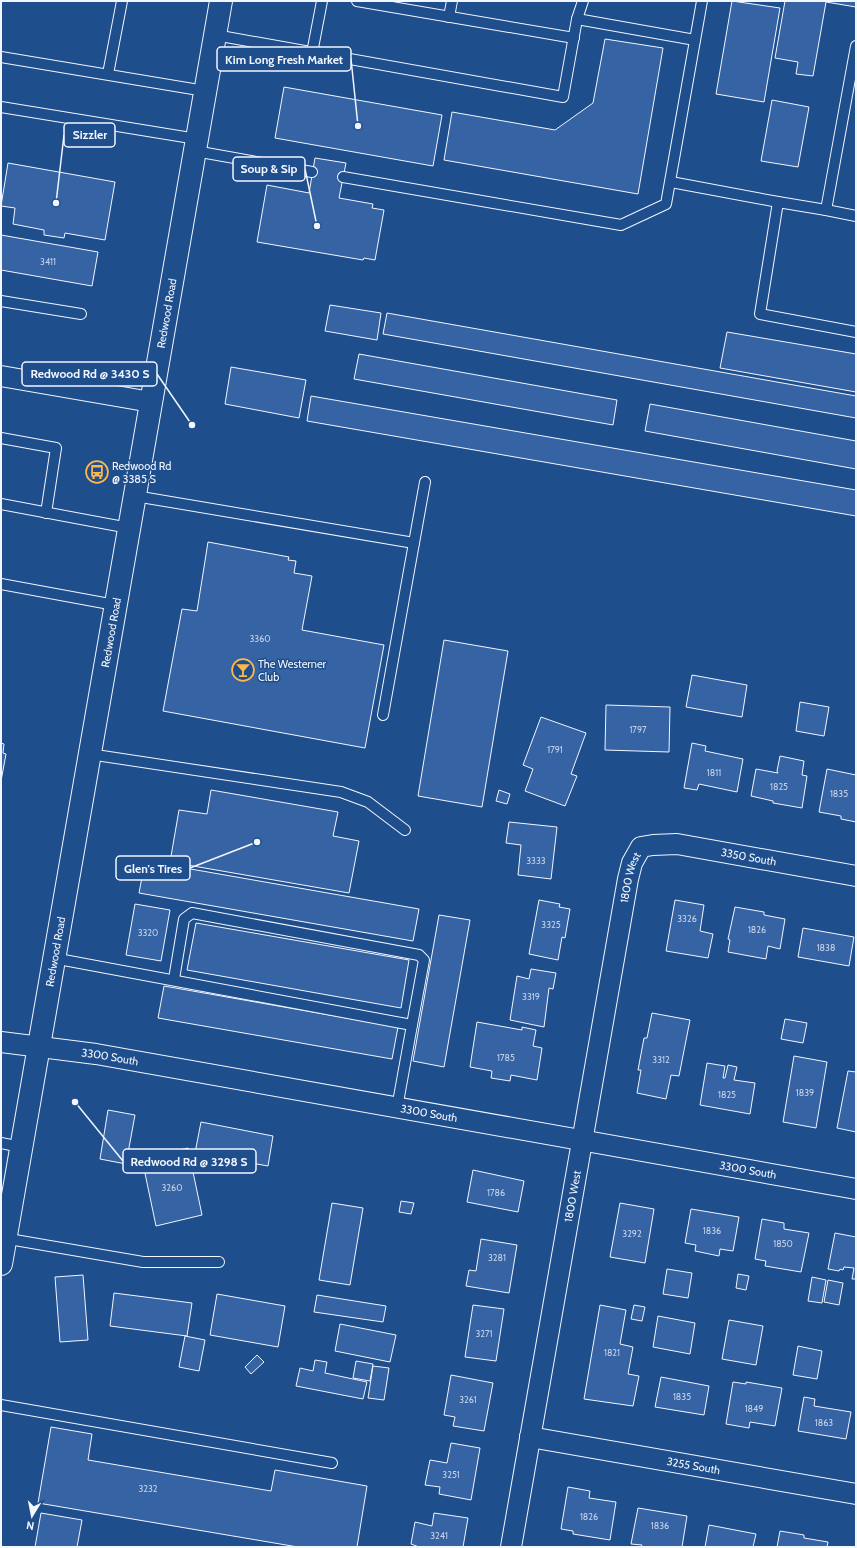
<svg xmlns="http://www.w3.org/2000/svg" width="857" height="1548" font-family="Cabin,sans-serif">
<rect width="100%" height="100%" fill="#1f4e8c"/>
<g fill="#3563a3" stroke="#f2f6ff">
<path d="M732 1 780 8 764 102 716 94Z"/>
<path d="M785 1H856V7L826 2 813 76 796 74 798 62 775 58Z"/>
<path d="M605 39 663 48 638 194 444 160 452 112 555 130 593 103Z"/>
<path d="M284 87 442 115 433 166 275 138Z"/>
<path d="M772 100 809 107 798 167 761 161Z"/>
<path d="M315 158 346 163 339 198 373 204 372 208 384 210 375 260 364 258 363 260 257 242 267 185 309 193Z"/>
<path d="M8 163 115 182 105 240 65 233 64 238 44 235V230L13 224 15 208 1 206Z"/>
<path d="M1 235 98 252 92 286 1 270Z"/>
<path d="M330 305 381 313 377 340 325 331Z"/>
<path d="M387 313 856 396V418L383 334Z"/>
<path d="M727 332 856 354V392L720 368Z"/>
<path d="M359 354 617 400 613 425 354 379Z"/>
<path d="M231 367 306 380 299 418 225 404Z"/>
<path d="M311 396 856 490V516L307 421Z"/>
<path d="M650 404 856 441V469L645 431Z"/>
<path d="M208 542 289 557 288 560 296 561 294 573 312 576 302 630 384 645 365 748 163 711 182 609 197 611Z"/>
<path d="M444 640 508 651 482 807 418 796Z"/>
<path d="M692 675 747 685 742 717 686 707Z"/>
<path d="M800 702 829 707 824 736 796 731Z"/>
<path d="M606 705 670 707 669 752 605 750Z"/>
<path d="M541 717 586 733 571 774 577 776 565 806 525 791 533 769 523 765Z"/>
<path d="M1 743 4 744 3 753 6 754 1 781Z"/>
<path d="M692 743 706 746 705 751 743 759 737 792 699 784 697 790 684 788Z"/>
<path d="M780 756 804 761 802 775 807 776 802 808 773 803V801L751 796 756 769 778 773 777 771Z"/>
<path d="M827 769 856 775V822L841 819V816L819 812Z"/>
<path d="M211 790 338 812 333 836 359 841 349 893 170 862 179 810 207 814Z"/>
<path d="M499 790 510 794 507 804 496 801Z"/>
<path d="M509 822 557 827 551 879 518 875 521 845 506 843Z"/>
<path d="M145 861 419 909 413 941 139 893Z"/>
<path d="M539 900 560 904 559 907 570 909 565 938 562 937 558 960 529 954Z"/>
<path d="M675 900 704 905 700 931 713 934 708 958 666 951Z"/>
<path d="M135 904 170 910 161 961 126 955Z"/>
<path d="M735 907 764 912V915L785 919 780 949 768 946 766 959 728 952 730 940 728 939Z"/>
<path d="M439 915 470 920 444 1067 413 1061Z"/>
<path d="M196 923 409 960 401 1008 187 970Z"/>
<path d="M803 928 854 937 849 966 798 957Z"/>
<path d="M531 969 556 973 553 989 549 988 544 1027 510 1020 517 976 529 979Z"/>
<path d="M164 986 398 1027 392 1059 158 1018Z"/>
<path d="M652 1013 690 1020 679 1076 671 1075 666 1099 637 1093 641 1070H638L644 1038H647Z"/>
<path d="M785 1019 807 1023 803 1043 781 1039Z"/>
<path d="M477 1022 522 1030V1027L536 1030 533 1046 542 1048 537 1080 511 1075 510 1081 491 1078 492 1071 470 1067Z"/>
<path d="M794 1056 827 1062 816 1128 783 1122Z"/>
<path d="M707 1063 725 1066 723 1078H725L728 1065 737 1067 734 1080 755 1083 750 1114 700 1105Z"/>
<path d="M848 1071 856 1072V1132L837 1128Z"/>
<path d="M108 1110 135 1115 126 1164 100 1159Z"/>
<path d="M201 1122 273 1136 268 1166 195 1153Z"/>
<path d="M188 1148 202 1215 156 1226 142 1159Z"/>
<path d="M473 1170 524 1181 518 1212 467 1202Z"/>
<path d="M401 1201 414 1203 411 1214 399 1212Z"/>
<path d="M332 1203 363 1208 350 1285 319 1280Z"/>
<path d="M620 1203 654 1209 645 1263 610 1257Z"/>
<path d="M691 1209 739 1217 733 1251 720 1249 719 1256 695 1251 696 1245 685 1243Z"/>
<path d="M762 1219 784 1223V1229L809 1233 801 1272 765 1266 766 1261 755 1259Z"/>
<path d="M835 1233 856 1237V1279H852L854 1268 844 1267 843 1270 840 1269 839 1271 828 1269Z"/>
<path d="M481 1239 517 1245 509 1293 466 1286 469 1270 476 1271Z"/>
<path d="M667 1269 692 1273 688 1298 663 1294Z"/>
<path d="M738 1274 749 1276 746 1290 736 1288Z"/>
<path d="M83 1275 88 1340 60 1342 55 1277Z"/>
<path d="M812 1277 826 1280 822 1303 808 1301Z"/>
<path d="M828 1280 843 1283 839 1305 824 1302Z"/>
<path d="M114 1293 192 1303 187 1336 110 1326Z"/>
<path d="M217 1294 285 1306 278 1347 210 1335Z"/>
<path d="M317 1295 386 1306 383 1322 314 1312Z"/>
<path d="M473 1305 504 1309 496 1361 465 1357Z"/>
<path d="M600 1305 626 1310 620 1344 633 1347 628 1374 639 1376 633 1406 584 1399Z"/>
<path d="M634 1305 645 1307 642 1321 631 1319Z"/>
<path d="M658 1316 695 1323 690 1354 653 1347Z"/>
<path d="M729 1320 763 1326 756 1365 722 1359Z"/>
<path d="M340 1324 396 1335 390 1362 335 1351Z"/>
<path d="M185 1336 205 1340 199 1371 179 1367Z"/>
<path d="M798 1346 822 1351 817 1379 793 1375Z"/>
<path d="M257 1355 264 1362 251 1374 245 1367Z"/>
<path d="M315 1360 327 1362 325 1373 367 1382 363 1399 296 1386 300 1368 313 1371Z"/>
<path d="M356 1361 373 1364 370 1381 353 1378Z"/>
<path d="M373 1366 389 1368 384 1400 368 1398Z"/>
<path d="M451 1375 493 1383 484 1431 453 1426 455 1417 444 1415Z"/>
<path d="M661 1377 709 1386 704 1415 655 1407Z"/>
<path d="M733 1382 746 1384V1382L782 1388 775 1426 750 1422 749 1428 726 1424Z"/>
<path d="M804 1397 815 1399 814 1406 851 1412 846 1439 798 1431Z"/>
<path d="M51 1427 92 1434 88 1460 271 1491 275 1470 367 1486 357 1547H298L38 1503Z"/>
<path d="M451 1443 480 1448 471 1500 439 1494 440 1487 425 1485 430 1460 447 1463Z"/>
<path d="M568 1487 590 1491 589 1498 616 1502 610 1540 573 1534V1531L561 1529Z"/>
<path d="M638 1508 687 1516 682 1547H641L642 1545 631 1544Z"/>
<path d="M41 1513 82 1520 77 1547H35Z"/>
<path d="M434 1513 468 1518 463 1547H419L411 1544 415 1522 432 1526Z"/>
<path d="M709 1525 756 1534 753 1547H705Z"/>
<path d="M780 1531 804 1535V1538L828 1542 827 1547H777Z"/>
</g>
<g fill="none" stroke-linecap="round" stroke-linejoin="round">
<g stroke="#f2f6ff" stroke-width="12">
<g id="lane">
<path d="M357 1 574 38"/>
<path d="M449 17 452 1"/>
<path d="M577 19 695 40"/>
<path d="M215 35 563 97 577 19 583 1"/>
<path d="M856 46 826 210 778 202 760 314 856 332"/>
<path d="M312 53 322 1"/>
<path d="M1 57 205 91"/>
<path d="M108 74 122 1"/>
<path d="M1 107 197 139"/>
<path d="M195 151 312 172"/>
<path d="M343 177 621 225 666 204 702 1"/>
<path d="M671 182 778 202"/>
<path d="M826 210 856 216"/>
<path d="M1 301 81 314"/>
<path d="M1 438 56 448 46 513"/>
<path d="M135 496 414 543"/>
<path d="M1 504 129 528"/>
<path d="M1 584 115 605"/>
<path d="M383 715 425 482"/>
<path d="M89 754 341 792 368 802 405 830"/>
<path d="M53 958 412 1025 397 1108"/>
<path d="M174 979 184 919 192 913 419 955 424 960 412 1025"/>
<path d="M1 1143 21 1147"/>
<path d="M3 1238 143 1262H219"/>
<path d="M1 1405 332 1463"/>
</g>
</g>
<g stroke="#f2f6ff" stroke-width="22">
<g id="street">
<path d="M1 376 151 402"/>
<path id="s1" d="M1 1042 96 1054 856 1189"/>
<path id="s2" d="M530 1437 856 1494"/>
<path id="s3" d="M511 1547 628 879 632 863 641 847 653 845 677 844 856 876"/>
</g>
</g>
<g stroke="#f2f6ff" stroke-width="24">
<g id="primary">
<path id="s4" d="M1 1264 221 1"/>
</g>
</g>
<use href="#lane" stroke="#1f4e8c" stroke-width="10"/>
<use href="#street" stroke="#1f4e8c" stroke-width="20"/>
<use href="#primary" stroke="#1f4e8c" stroke-width="22"/>
</g>
<defs>
<g id="bus-ring" transform="scale(1.15)"><circle r="9.5" fill="#1f4e8c" stroke="#ffb74d" stroke-width="1.5"/><path d="M-5-6H5V4H4V6H2V4H-2V6H-4V4H-5ZM-3.5-4V0h7V-4ZM-3.5 1.2v1.5H-2V1.2ZM2 1.2v1.5H3.5V1.2Z" fill="#ffb74d"/></g>
<g id="bar-ring" transform="scale(1.15)"><circle r="9.5" fill="#1f4e8c" stroke="#ffb74d" stroke-width="1.5"/><path d="M-6-5H6L.8 .8V4.5H3.5V6h-7V4.5H-.8V.8Z" fill="#ffb74d"/></g>
</defs>
<g fill-rule="evenodd">
<use href="#bus-ring" x="97" y="472"/>
<use href="#bar-ring" x="243" y="670"/>
</g>
<g text-anchor="middle" dominant-baseline="central" stroke-width="3" stroke-linejoin="round" paint-order="stroke">
<g font-size="9" fill="#c3d1e8">
<text x="48" y="261">3411</text>
<text x="260" y="638">3360</text>
<text x="638" y="729">1797</text>
<text x="555" y="749">1791</text>
<text x="714" y="772">1811</text>
<text x="779" y="786">1825</text>
<text x="839" y="793">1835</text>
<text x="536" y="860">3333</text>
<text x="687" y="918">3326</text>
<text x="551" y="924">3325</text>
<text x="757" y="929">1826</text>
<text x="148" y="932">3320</text>
<text x="826" y="947">1838</text>
<text x="531" y="996">3319</text>
<text x="506" y="1057">1785</text>
<text x="661" y="1059">3312</text>
<text x="805" y="1092">1839</text>
<text x="727" y="1094">1825</text>
<text x="172" y="1187">3260</text>
<text x="496" y="1192">1786</text>
<text x="712" y="1230">1836</text>
<text x="632" y="1233">3292</text>
<text x="783" y="1243">1850</text>
<text x="497" y="1257">3281</text>
<text x="484" y="1333">3271</text>
<text x="612" y="1352">1821</text>
<text x="682" y="1396">1835</text>
<text x="468" y="1399">3261</text>
<text x="754" y="1408">1849</text>
<text x="824" y="1422">1863</text>
<text x="451" y="1474">3251</text>
<text x="148" y="1488">3232</text>
<text x="589" y="1516">1826</text>
<text x="660" y="1525">1836</text>
<text x="439" y="1535">3241</text>
</g>
<g font-size="11" fill="#f2f6ff" stroke="#1f4e8c">
<text stroke="none"><textPath href="#s4" startOffset="965">Redwood Road</textPath></text>
<text stroke="none"><textPath href="#s4" startOffset="641">Redwood Road</textPath></text>
<text stroke="none"><textPath href="#s3" startOffset="822">3350 South</textPath></text>
<text stroke="none"><textPath href="#s3" startOffset="680">1800 West</textPath></text>
<text stroke="none"><textPath href="#s4" startOffset="317">Redwood Road</textPath></text>
<text stroke="none"><textPath href="#s1" startOffset="110">3300 South</textPath></text>
<text stroke="none"><textPath href="#s1" startOffset="434">3300 South</textPath></text>
<text stroke="none"><textPath href="#s1" startOffset="758">3300 South</textPath></text>
<text stroke="none"><textPath href="#s3" startOffset="356">1800 West</textPath></text>
<text stroke="none"><textPath href="#s2" startOffset="166">3255 South</textPath></text>
</g>
<g font-size="11" fill="#f2f6ff" stroke="#1f4e8c" text-anchor="start">
<text x="112" y="466">Redwood Rd<tspan x="112" dy="13">@ 3385 S</tspan></text>
<text x="258" y="664">The Westerner<tspan x="258" dy="13">Club</tspan></text>
</g>
</g>
<path fill="none" stroke="#f2f6ff" stroke-width="1.5" d="M358 126L351 59M56 203L64 135M317 226L305 169M192 425L157 374M257 842L190 868M75 1102L123 1161"/>
<g fill="#f2f6ff" stroke="#1f4e8c" stroke-width="1.5">
<circle cx="358" cy="126" r="4"/>
<circle cx="56" cy="203" r="4"/>
<circle cx="317" cy="226" r="4"/>
<circle cx="192" cy="425" r="4"/>
<circle cx="257" cy="842" r="4"/>
<circle cx="75" cy="1102" r="4"/>
</g>
<g fill="#1f4e8c" stroke="#f2f6ff" stroke-width="1.5">
<rect x="217" y="47" width="134" height="24" rx="4"/>
<rect x="64" y="123" width="51" height="24" rx="4"/>
<rect x="233" y="157" width="72" height="24" rx="4"/>
<rect x="22" y="362" width="135" height="24" rx="4"/>
<rect x="116" y="856" width="74" height="24" rx="4"/>
<rect x="123" y="1149" width="133" height="24" rx="4"/>
</g>
<g font-size="12" text-anchor="middle" font-weight="bold" fill="#f2f6ff">
<text x="284" y="64">Kim Long Fresh Market</text>
<text x="90" y="139">Sizzler</text>
<text x="269" y="173">Soup &amp; Sip</text>
<text x="90" y="378">Redwood Rd @ 3430 S</text>
<text x="153" y="873">Glen's Tires</text>
<text x="189" y="1166">Redwood Rd @ 3298 S</text>
</g>
<rect width="857" height="1548" fill="none" stroke="#f2f6ff" stroke-width="4"/>
<g transform="translate(32 1516) rotate(190)" stroke="#1f4e8c" stroke-width="3" paint-order="stroke">
<path d="M0-3L7 15L0 10L-7 15Z" fill="#f2f6ff"/>
<text y="-6" font-size="11" font-weight="bold" text-anchor="middle" fill="#f2f6ff">N</text>
</g>
</svg>
